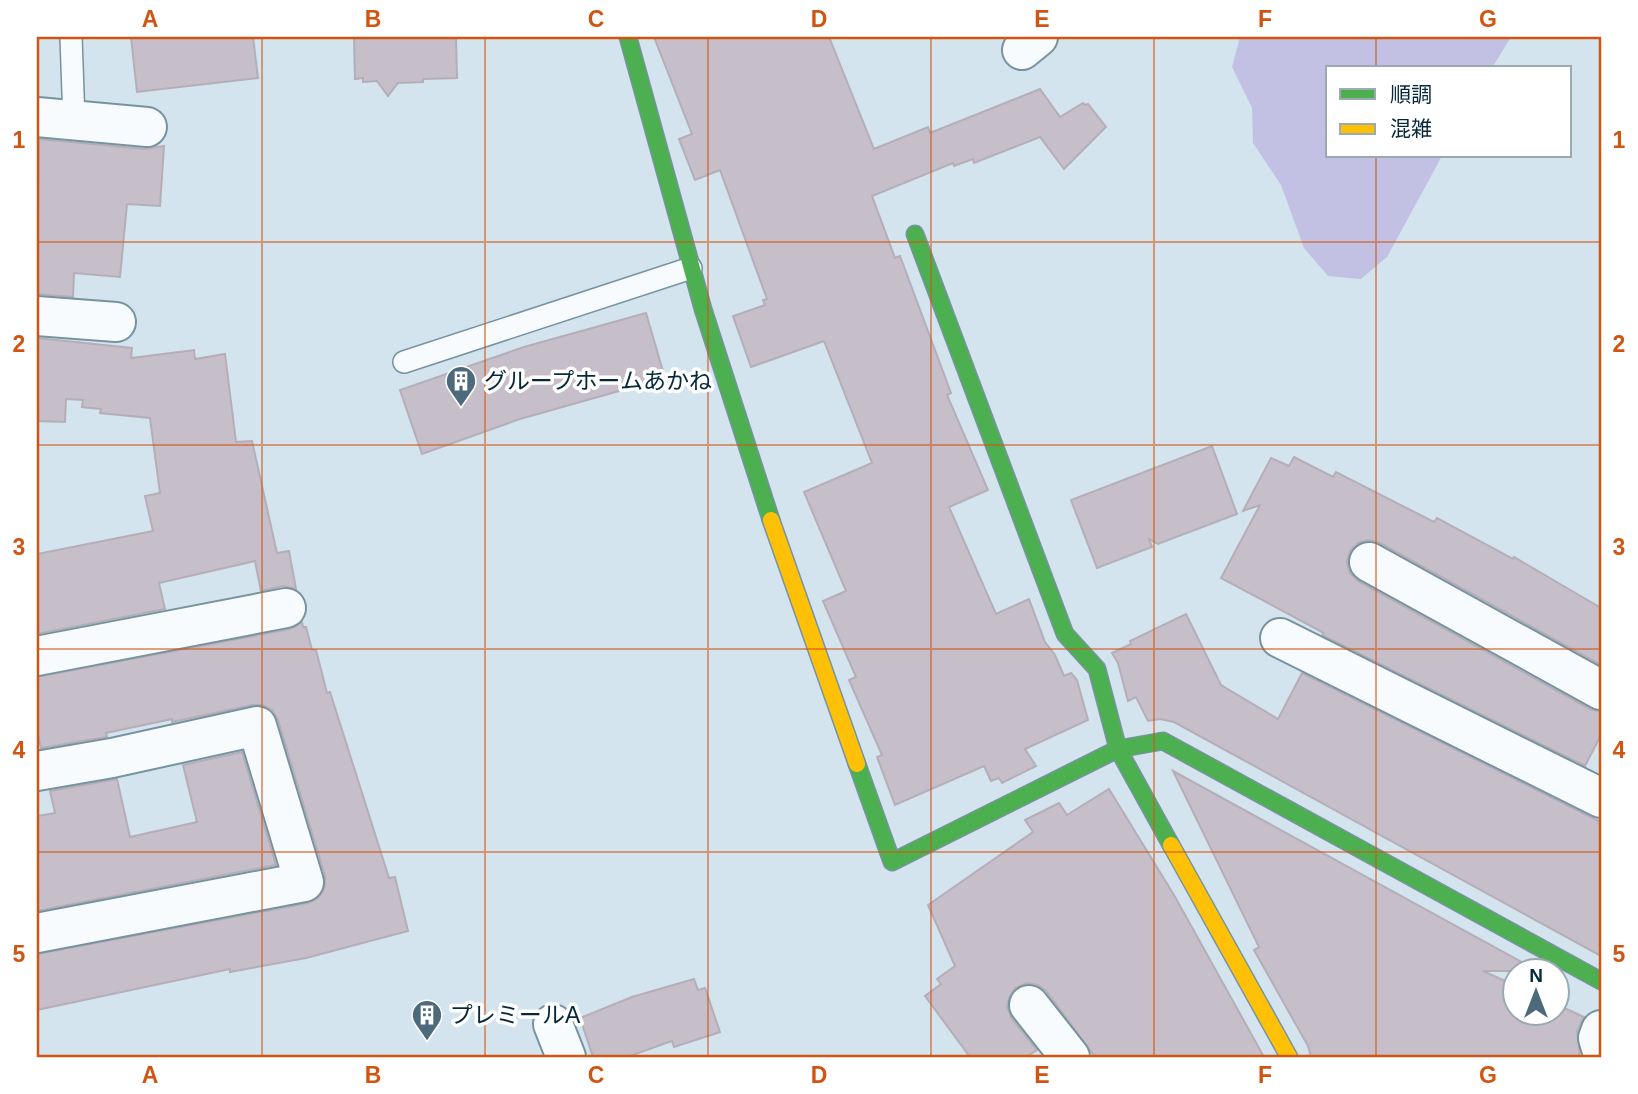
<svg xmlns="http://www.w3.org/2000/svg" width="1638" height="1094" font-family="Arial,'Noto Sans JP',sans-serif">
<rect width="100%" height="100%" fill="#d3e4ef"/>
<path fill="#c2c1e3" d="M1240 37H1511L1492 68H1328V156H1442L1387 257 1361 279 1328 276 1304 248 1281 185 1253 143 1252 108 1232 67Z"/>
<g fill="#c6bec8" stroke="#b5aeb8" stroke-width="2">
<path d="M131 37H253L258 78 137 92Z"/>
<path d="M354 37H456L457 78 423 79V82L398 83 388 96 377 81 363 82V78L355 79Z"/>
<path d="M654 37H829L874 149 928 127 930 133 1040 89 1060 117 1083 103 1085 105 1088 104 1106 127 1064 169 1040 137 974 163 973 159 954 166 953 163 872 196 895 258 900 256 951 393 947 395 988 490 949 507 996 614 1029 599 1045 642 1055 655 1064 676 1071 673 1077 680 1088 720 1025 749 1036 766 1002 783 999 778 991 781 984 766 895 805 877 757 882 755 849 680 856 677 823 601 846 591 804 492 872 463 824 341 751 367 733 316 765 305 763 300 767 299 720 170 695 180 679 139 692 134Z"/>
<path d="M39 139 145 149 164 146 160 206 127 204 120 277 74 273 73 297 37 294Z"/>
<path d="M646 313 665 378 520 419 422 454 400 390 524 347Z"/>
<path d="M37 338 132 348 131 358 194 350 195 359 225 354 236 442 252 441 277 553 289 551 296 589 283 586 261 591 255 561 159 583 165 609 37 634V554L153 531 145 496 160 493 150 418 100 413 101 409 82 407 83 400 66 399 65 422 37 421Z"/>
<path d="M1212 446 1237 514 1158 544 1149 539 1152 547 1097 568 1071 500Z"/>
<path d="M1294 457 1333 477 1336 472 1434 522 1437 518 1513 559 1514 557 1601 608V665L1380 543 1369 540 1358 543 1350 551 1347 562 1350 573 1358 581 1590 709 1601 712V735L1585 766 1322 635 1324 633 1221 578 1260 505 1243 511 1271 458 1289 466Z"/>
<path d="M1186 614 1221 685 1278 719 1302 673 1601 822V956L1174 722 1160 719 1148 721 1136 697 1128 701 1118 663 1112 653 1131 644 1130 641Z"/>
<path d="M302 622 303 627H306L312 650H316L327 693 330 692 389 878 395 877 408 931 306 958 230 972V969L37 1010V954L308 903 319 897 325 887V876L278 720 272 710 262 705H252L172 722V719L106 733 107 737 41 748 37 731V677L290 629Z"/>
<path d="M242 752 276 865 37 911V816L55 813 50 791 117 779 130 837 197 822 183 765Z"/>
<path d="M1173 771 1538 971H1483L1516 986V1013H1558V1005L1584 1017 1577 1031 1580 1053 1577 1057H1311L1308 1046 1254 950 1259 947Z"/>
<path d="M1109 789 1174 895 1264 1057H1095L1046 991 1038 985 1027 983 1015 988 1009 998 1007 1007 1012 1019 1037 1050 1026 1057H970L925 996 941 984 937 979 955 966 928 905 1033 832 1025 820 1059 803 1067 815Z"/>
<path d="M694 979 698 990 705 988 720 1032 674 1047 672 1041 627 1057H593L580 1018 632 997Z"/>
</g>
<g fill="none" stroke-linecap="round" stroke-linejoin="round">
<g stroke="#7893a0" stroke-width="24">
<g id="lane">
<path d="M71 37 74 121"/>
<path d="M404 362 691 268"/>
</g>
</g>
<g stroke="#7893a0" stroke-width="42">
<g id="street">
<path d="M1022 50 1038 37"/>
<path d="M37 117 147 127"/>
<path d="M37 316 116 322"/>
<path d="M1369 562 1601 690"/>
<path d="M1280 638 1601 798"/>
<path d="M37 656 286 608"/>
<path d="M37 771 112 758 257 726 304 882 37 933"/>
<path d="M1029 1005 1070 1057"/>
<path d="M553 1024 566 1057"/>
<path d="M1601 1030 1598 1038 1601 1048"/>
</g>
</g>
<g stroke="#7893a0" stroke-width="19">
<g id="fast">
<path d="M628 37 703 309 771 520"/>
<path d="M915 234 1065 634 1097 669 1118 749 1171 845"/>
<path d="M857 764 892 862 1118 749 1163 741 1601 981"/>
</g>
</g>
<g stroke="#7893a0" stroke-width="19">
<g id="slow">
<path d="M771 520 857 764"/>
<path d="M1171 845 1289 1057"/>
</g>
</g>
<use href="#lane" stroke="#f8fbfd" stroke-width="21"/>
<use href="#street" stroke="#f8fbfd" stroke-width="38"/>
<use href="#fast" stroke="#4caf50" stroke-width="16"/>
<use href="#slow" stroke="#ffc107" stroke-width="16"/>
</g>
<path fill="none" stroke="#d15411" stroke-width="2" stroke-opacity="0.55" d="M262 37V1057M485 37V1057M708 37V1057M931 37V1057M1154 37V1057M1376 37V68M1376 156V1057M37 242H1601M37 445H1601M37 649H1601M37 852H1601"/>
<defs>
<g id="building-pin" transform="scale(1.575)"><path d="M0 17L-7.5 6A9.5 9.5 0 1 1 7.5 6Z" fill="#4d6a7a" stroke="#fff"/><path d="M-4-6H4V6H1V3H-1V6H-4ZM-2.5-4.3h1.7v1.8h-1.7ZM.8-4.3h1.7v1.8H.8ZM-2.5-1h1.7V.8h-1.7ZM.8-1h1.7V.8H.8Z" fill="#fff"/></g>
</defs>
<g fill-rule="evenodd">
<use href="#building-pin" x="461" y="381"/>
<use href="#building-pin" x="427" y="1015"/>
</g>
<g text-anchor="middle" dominant-baseline="central" stroke-width="7" stroke-linejoin="round" paint-order="stroke">
<g font-size="23" fill="#05283b" stroke="#fff" text-anchor="start">
<text x="484" y="381">グループホームあかね</text>
<text x="450" y="1015">プレミールA</text>
</g>
</g>
<rect width="1638" height="1094" fill="none" stroke="#ffffff" stroke-width="77"/>
<rect x="1326" y="66" width="245" height="91" fill="#ffffff" stroke="#9ba9b1" stroke-width="2"/>
<rect x="1340" y="89" width="35" height="10" fill="#4caf50" stroke="#9ba9b1" stroke-width="2"/>
<text x="1390" y="102" font-size="21" fill="#05283b">順調</text>
<rect x="1340" y="124" width="35" height="10" fill="#ffc107" stroke="#9ba9b1" stroke-width="2"/>
<text x="1390" y="136" font-size="21" fill="#05283b">混雑</text>
<g transform="translate(1536 992)"><circle r="33" fill="#ffffff" stroke="#9ba9b1" stroke-width="2"/>
<path d="M0-5L12 26L0 18L-12 26Z" fill="#4d6a7a"/>
<text y="-10" font-size="19" font-weight="bold" text-anchor="middle" fill="#05283b">N</text>
</g>
<rect x="38" y="38" width="1562" height="1018" fill="none" stroke="#d15411" stroke-width="2.5"/>
<g font-size="23" text-anchor="middle" font-weight="bold" fill="#d15411">
<text x="150" y="27">A</text>
<text x="373" y="27">B</text>
<text x="596" y="27">C</text>
<text x="819" y="27">D</text>
<text x="1042" y="27">E</text>
<text x="1265" y="27">F</text>
<text x="1488" y="27">G</text>
<text x="19" y="148">1</text>
<text x="1619" y="148">1</text>
<text x="19" y="352">2</text>
<text x="1619" y="352">2</text>
<text x="19" y="555">3</text>
<text x="1619" y="555">3</text>
<text x="19" y="758">4</text>
<text x="1619" y="758">4</text>
<text x="19" y="962">5</text>
<text x="1619" y="962">5</text>
<text x="150" y="1083">A</text>
<text x="373" y="1083">B</text>
<text x="596" y="1083">C</text>
<text x="819" y="1083">D</text>
<text x="1042" y="1083">E</text>
<text x="1265" y="1083">F</text>
<text x="1488" y="1083">G</text>
</g>
</svg>
